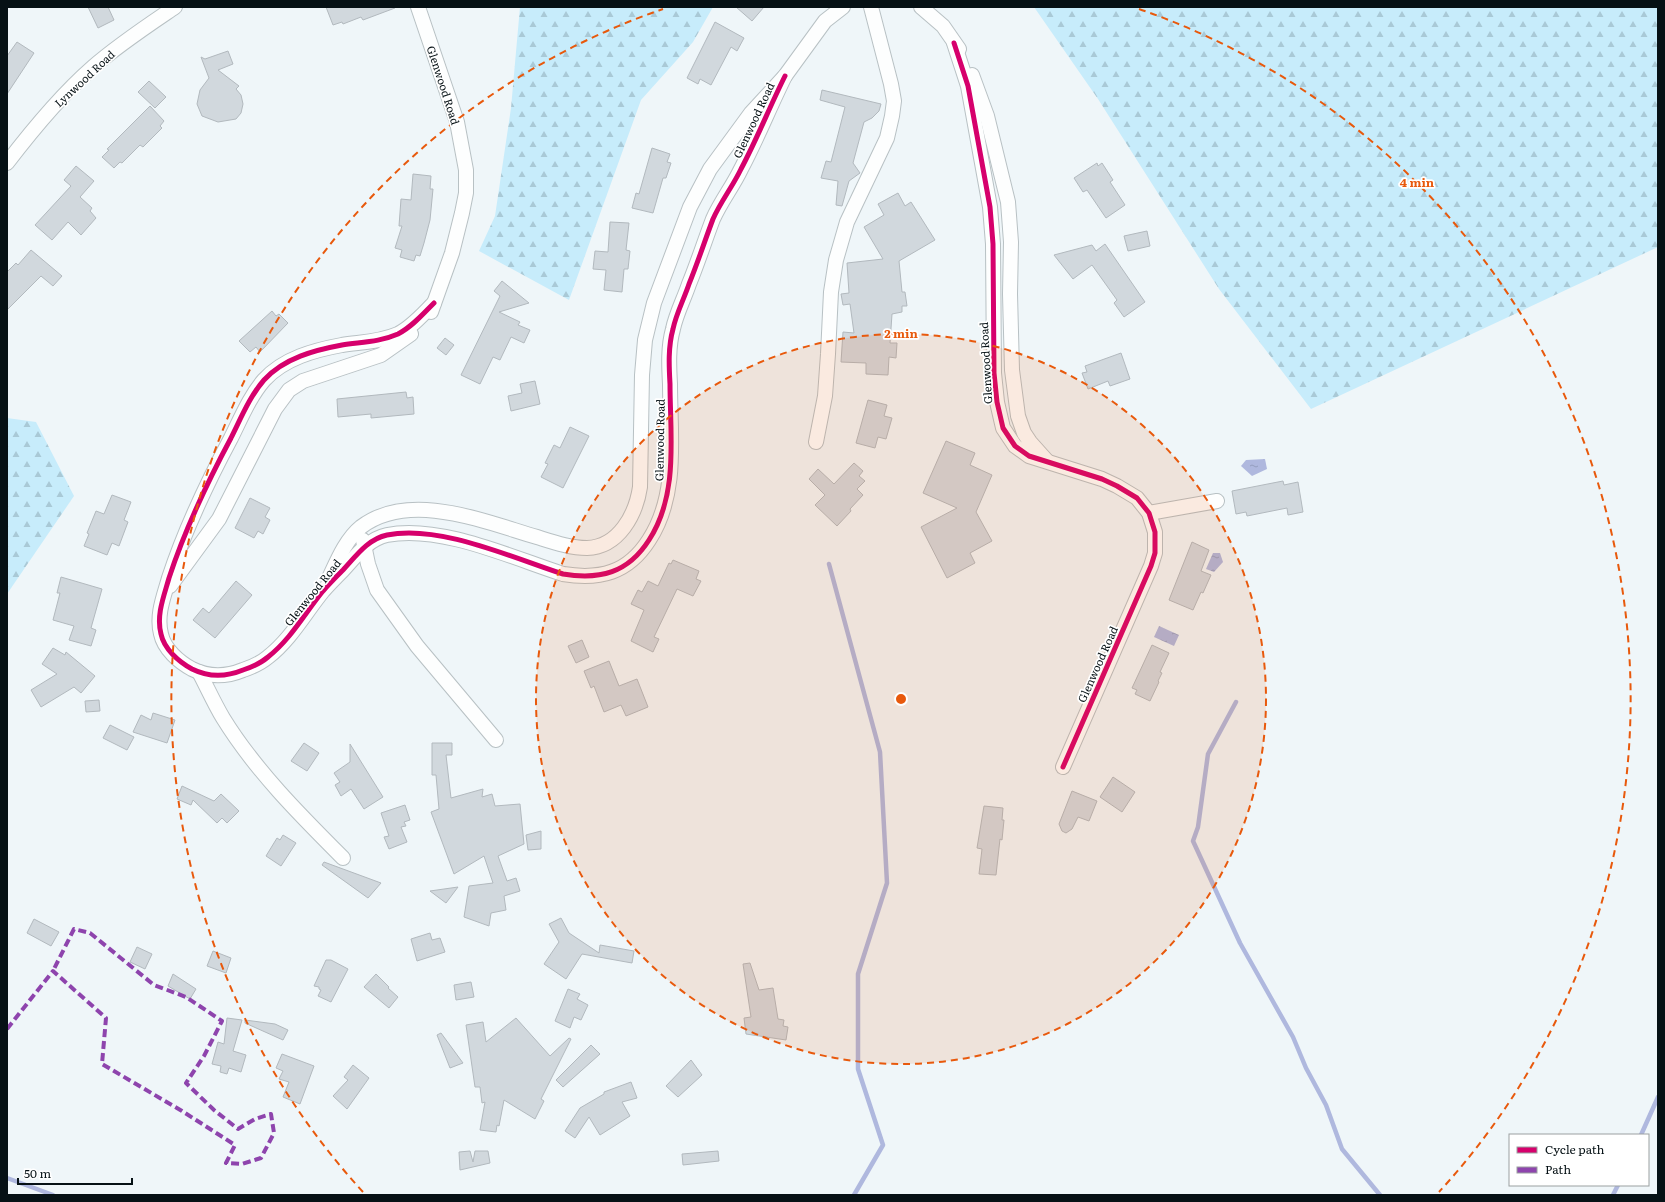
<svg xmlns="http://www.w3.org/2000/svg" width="1665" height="1202" font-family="Literata,serif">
<defs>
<pattern id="forest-firs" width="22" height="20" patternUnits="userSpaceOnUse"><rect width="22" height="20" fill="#c7ecfb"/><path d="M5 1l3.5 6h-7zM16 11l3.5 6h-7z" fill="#a9c9d6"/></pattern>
<pattern id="water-ripples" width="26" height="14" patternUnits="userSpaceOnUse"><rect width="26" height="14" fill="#afb8de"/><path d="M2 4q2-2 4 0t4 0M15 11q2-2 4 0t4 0" fill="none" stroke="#959dbe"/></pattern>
</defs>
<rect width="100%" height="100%" fill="#eff6f9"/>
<g fill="url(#forest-firs)">
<path d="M520 7H713L693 42 641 100 569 300 479 251 495 216 511 108Z"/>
<path d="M1034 7H1658V247L1311 409 1219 289 1098 99Z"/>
<path d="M7 418 36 422 74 496 7 594Z"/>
</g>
<g fill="url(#water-ripples)">
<path d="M1265 459 1267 469 1252 476 1241 466 1246 460Z"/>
<path d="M1213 553H1220L1223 562 1214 572 1206 569Z"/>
<path d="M1159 626 1179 635 1174 646 1154 637Z"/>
</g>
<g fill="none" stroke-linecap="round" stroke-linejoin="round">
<g stroke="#afb8de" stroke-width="4.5">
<path d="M829 564 880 752 887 883 858 974V1069L883 1145 854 1195"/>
<path d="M1236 702 1208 754 1198 827 1193 841 1240 943 1293 1037 1306 1068 1326 1105 1342 1149 1380 1195"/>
<path d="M1641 1135 1658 1097"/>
<path d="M7 1178 53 1195"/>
<path d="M1613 1195 1618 1185"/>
</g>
</g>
<g fill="#d1d8dd" stroke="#b2b9be">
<path d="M88 7H108L114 20 98 28Z"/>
<path d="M326 7H395V8L363 20 361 17 343 24 342 22 333 25Z"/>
<path d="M736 7H764L752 21Z"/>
<path d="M715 22 744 38 737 51 731 47 711 85 700 79 698 84 687 78Z"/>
<path d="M17 42 34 53 7 94V56Z"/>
<path d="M228 51 233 64 218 70 239 86 236 89 241 95 243 104 241 113 236 119 218 122 202 116 197 104 200 90 209 78 201 57 205 59Z"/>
<path d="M149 81 166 97 155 108 138 92Z"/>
<path d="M822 90 881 104 879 111 872 118 864 122 853 163 860 173 849 181 842 206 836 205 838 181 821 178 826 161 831 162 845 107 820 100Z"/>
<path d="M150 106 164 121 160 126 162 128 143 147 140 145 122 163 120 162 114 168 102 157 109 150 107 149Z"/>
<path d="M652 148 670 154 667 162 671 163 666 178H663L653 213 632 208 636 193 639 194Z"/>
<path d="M1097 163 1098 166 1102 163 1113 180 1110 182 1125 205 1106 218 1087 190 1083 192 1074 178Z"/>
<path d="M76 166 94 181 80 197 92 208 90 211 96 218 81 235 68 222 52 240 35 225 71 186 64 180Z"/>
<path d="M413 174 431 176 430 189H433L430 220 424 243 420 256 416 255 414 261 400 257 402 250 395 248 402 226H399L401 199 411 200Z"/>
<path d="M898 193 905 206 911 202 935 240 899 261 902 292H905L907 306H902V312L892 314 890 343H897L896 358 889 357 888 375 866 374V363L841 362 843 332 854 333 850 304 843 305 841 294 849 293 847 263 883 259 864 227 884 215 878 204Z"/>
<path d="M610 222 629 223 626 250 630 251 628 269H624L622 292 604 290 606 270 593 269 595 251 608 252Z"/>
<path d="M1147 231 1150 246 1128 251 1124 236Z"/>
<path d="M1105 244 1145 302 1124 317 1114 303 1117 300 1092 265 1073 279 1054 255 1092 245 1096 251Z"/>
<path d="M31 250 62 276 53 286 41 276 7 310V272L16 263 18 265Z"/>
<path d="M502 281 529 303 499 312 520 322 518 325 530 330 524 343 511 337 500 360 493 357 480 384 461 375 500 296 494 291Z"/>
<path d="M272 311 276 316 279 314 288 323 260 352 256 347 250 352 239 341Z"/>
<path d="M445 338 454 345 446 355 437 348Z"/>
<path d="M1121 353 1130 379 1110 386 1108 381 1088 389 1082 373 1087 372 1085 366Z"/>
<path d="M535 381 540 404 511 411 508 396 522 393 520 384Z"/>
<path d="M406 392 407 398 413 397 414 414 371 418V414L338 417 337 399Z"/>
<path d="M868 400 887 405 884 416 892 418 886 439 878 437 875 448 856 443Z"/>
<path d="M570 427 589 436 563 488 541 477 548 464 545 463 554 445 560 448Z"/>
<path d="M946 441 975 453 970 465 992 475 976 512 992 541 970 553 975 563 947 578 921 527 957 508 923 493Z"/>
<path d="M854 463 863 471 859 476 865 481 857 489 863 495 850 509 851 511 837 526 815 505 825 495 809 479 818 469 834 484Z"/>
<path d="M1283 481 1284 485 1298 482 1303 512 1288 515 1287 508 1247 516 1246 512 1236 514 1232 491Z"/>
<path d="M112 495 131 502 124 520 128 522 119 546 112 543 107 555 84 546 89 534 87 533 96 511 104 514Z"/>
<path d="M250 498 270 508 265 517 270 520 263 534 258 531 254 538 235 528Z"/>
<path d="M1192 542 1209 550 1201 571 1211 575 1203 593 1201 592 1193 610 1169 600Z"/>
<path d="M673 560 699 571 696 579 701 581 693 596 677 589 654 637 659 639 653 652 631 641 644 610 631 604 638 590 642 592 648 581 658 586 669 563 671 564Z"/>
<path d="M61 577 102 589 91 628 96 630 91 646 69 640 74 626 53 620 60 593H57Z"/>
<path d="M236 581 252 595 215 638 193 620 203 608 209 613Z"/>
<path d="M582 640 589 657 576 663 568 646Z"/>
<path d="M1152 645 1169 653 1160 672 1162 673 1158 681 1159 682 1150 701 1135 694 1137 690 1132 688Z"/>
<path d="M53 648 65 655 66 652 95 676 81 693 74 687 41 707 31 690 57 674 42 664Z"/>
<path d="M609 661 619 686 637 679 648 707 626 716 621 705 604 712 594 686 591 688 584 671Z"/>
<path d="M99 700 100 711 86 712 85 701Z"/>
<path d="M153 713 175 720 167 743 133 732 141 715 151 720Z"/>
<path d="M110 725 134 737 127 750 103 738Z"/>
<path d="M304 743 319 753 307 771 291 761Z"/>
<path d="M432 743H452V755H446L451 798 483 789 482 797 492 794 495 806 520 804 524 844 498 856 507 881 516 878 520 891 504 896 506 910 491 913 489 926 464 917 469 886 493 883 484 856 454 874 431 812 439 809 436 775H432Z"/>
<path d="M350 744 383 797 364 809 351 789 341 796 335 785 340 782 334 773 350 762Z"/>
<path d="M1113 777 1135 792 1122 812 1100 797Z"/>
<path d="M182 786 214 801 221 794 239 811 227 823 222 818 217 823 193 800 191 805 177 799Z"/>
<path d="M1072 791 1097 801 1089 821 1078 817 1072 829 1066 833 1062 831 1059 824Z"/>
<path d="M405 805 410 820 404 822 406 826 401 827 407 842 389 849 384 837 389 836 381 813Z"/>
<path d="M984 806 1003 808 1002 820H1004L1002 840 1000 839 996 875 979 874 982 849 977 848Z"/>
<path d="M541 831V849L528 850 526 835Z"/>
<path d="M283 835 296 843 281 866 266 856 277 838 280 840Z"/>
<path d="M324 862 381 883 368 898 322 865Z"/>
<path d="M458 887 446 903 430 891Z"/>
<path d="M561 918 569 933 599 953 600 945 634 951 632 963 582 954 566 979 544 964 559 942 549 924Z"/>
<path d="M34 919 59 932 51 946 27 933Z"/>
<path d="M430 933 432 940 440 938 445 952 417 961 411 939Z"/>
<path d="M137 947 152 954 145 969 130 962Z"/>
<path d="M213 951 231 958 226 973 207 966Z"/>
<path d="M326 960H331L348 969 331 1002 318 996 321 990 319 989V987L314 986Z"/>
<path d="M750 963 759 990 773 988 778 1019 784 1020 783 1026 788 1027 786 1040 746 1034 744 1018 751 1017 743 964Z"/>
<path d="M173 974 196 989 190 999 168 986Z"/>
<path d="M376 974 389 987 388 988 398 997 389 1008 364 987Z"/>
<path d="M471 982 474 997 456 1000 454 985Z"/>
<path d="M568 989 580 994 577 999 588 1005 581 1020 574 1017 570 1028 555 1021Z"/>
<path d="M227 1018 242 1020 233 1051 246 1055 241 1072 229 1068 227 1074 220 1072 221 1066 212 1064 218 1042 224 1044Z"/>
<path d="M516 1018 550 1056 569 1038 571 1039 541 1099 544 1101 535 1119 504 1100 499 1126 497 1125 496 1132 480 1130 485 1102 482 1103 480 1087H475L466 1025 483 1022 486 1042Z"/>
<path d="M245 1020 275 1024 288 1030 283 1040 245 1023Z"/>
<path d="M441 1033 463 1063 450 1068 437 1035Z"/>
<path d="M591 1045 600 1054 563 1087 556 1080Z"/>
<path d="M282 1054 314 1066 300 1104 283 1097 289 1082 279 1079 283 1071 276 1068Z"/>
<path d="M691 1060 702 1075 678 1097 666 1086Z"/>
<path d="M353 1065 369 1078 347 1109 333 1096 348 1080 344 1077Z"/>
<path d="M631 1082 637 1098 622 1102 630 1116 600 1135 589 1117 575 1138 565 1131 580 1108 604 1094V1092Z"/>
<path d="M470 1151 473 1162 475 1151H488L490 1163 460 1170 459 1152Z"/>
<path d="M718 1151 719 1161 683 1165 682 1154Z"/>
</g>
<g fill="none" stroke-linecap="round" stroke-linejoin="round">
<g stroke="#b8c1c4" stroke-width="16">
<g id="street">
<path d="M418 7 457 122 466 170V193L462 213 452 253 431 312"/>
<path d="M921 7 943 26 959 49"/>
<path d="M954 43 968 86 990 207 993 244 994 373 997 402 1003 428 1015 446 1029 456 1102 479 1117 486 1137 498 1149 513 1155 532V553L1151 566 1063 767"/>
<path d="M972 75 987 116 1008 202 1011 242 1010 294 1012 370 1018 416 1024 433 1030 442 1047 461"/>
<path d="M7 163C33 129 61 95 93 67 118 45 147 26 175 7"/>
<path d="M434 303C423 314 412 327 398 334 380 342 361 342 342 345 315 350 284 358 264 380 250 396 241 418 231 438 207 483 185 529 169 578 164 596 156 615 161 634 164 649 179 662 192 669 208 677 226 677 243 670 252 667 261 663 268 657 291 639 305 613 323 591 329 584 336 577 343 570 356 556 368 539 387 535 439 524 513 558 563 574 600 580 628 573 649 540 679 494 670 435 670 384 669 366 668 347 673 329 676 314 684 299 689 284 698 262 705 240 713 219 721 201 733 186 741 169 757 139 770 106 785 76"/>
<path d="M816 442 825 396 828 354 831 292 836 260 847 222 887 138 892 116 894 101 891 84 871 7"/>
<path d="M1149 513 1217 501"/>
<path d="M363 540 368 564 377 590 417 646 496 740"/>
<path d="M329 578C337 561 346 539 361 527 410 490 485 522 537 537 553 542 570 548 587 548 619 547 636 514 640 487L642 375 645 340 654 303 690 207 710 169 751 113 785 76 825 21 843 7"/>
<path d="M170 586 219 519 275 409 289 390 303 381 381 355 411 334"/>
<path d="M199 672C207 687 214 703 223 718 255 770 300 815 343 858"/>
</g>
</g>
<use href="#street" stroke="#fdfefe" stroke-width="14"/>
<path stroke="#8e44ad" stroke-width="4" stroke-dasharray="8 4" stroke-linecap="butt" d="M7 1029 53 971 106 1018 102 1064 182 1111 235 1145 226 1163 242 1164 261 1158 274 1133 271 1114 255 1119 238 1129 214 1110 186 1083 204 1056 222 1021 186 997 154 985 90 933 74 929 53 971"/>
<g stroke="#fff" stroke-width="8">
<g id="cycleway">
<path d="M954 43 968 86 990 207 993 244 994 373 997 402 1003 428 1015 446 1029 456 1102 479 1117 486 1137 498 1149 513 1155 532V553L1151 566 1063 767"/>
<path d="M434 303C423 314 412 327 398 334 380 342 361 342 342 345 315 350 284 358 264 380 250 396 241 418 231 438 207 483 185 529 169 578 164 596 156 615 161 634 164 649 179 662 192 669 208 677 226 677 243 670 252 667 261 663 268 657 291 639 305 613 323 591 329 584 336 577 343 570 356 556 368 539 387 535 439 524 513 558 563 574 600 580 628 573 649 540 679 494 670 435 670 384 669 366 668 347 673 329 676 314 684 299 689 284 698 262 705 240 713 219 721 201 733 186 741 169 757 139 770 106 785 76"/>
</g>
</g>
<use href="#cycleway" stroke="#d6006c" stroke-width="5"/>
</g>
<circle cx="901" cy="699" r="365" fill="#e8590c" fill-opacity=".12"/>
<g fill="none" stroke="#e8590c" stroke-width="2" stroke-dasharray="7 5">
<circle cx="901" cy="699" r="365"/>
<path d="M363 1192A730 730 0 0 1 663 9M1139 9A730 730 0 0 1 1439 1192"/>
</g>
<g text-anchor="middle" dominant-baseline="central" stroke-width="3.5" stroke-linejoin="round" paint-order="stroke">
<g font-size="11" fill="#061115" stroke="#fff">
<text transform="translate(84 78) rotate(-43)">Lynwood Road</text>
<text transform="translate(444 85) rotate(72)">Glenwood Road</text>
<text transform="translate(753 120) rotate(-65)">Glenwood Road</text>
<text transform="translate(985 363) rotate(-93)">Glenwood Road</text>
<text transform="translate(659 440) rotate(-89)">Glenwood Road</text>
<text transform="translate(312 592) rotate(-51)">Glenwood Road</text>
<text transform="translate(1097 664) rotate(-66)">Glenwood Road</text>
</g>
</g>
<circle cx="901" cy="699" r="6" fill="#e8590c" stroke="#fff" stroke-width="2"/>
<g font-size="12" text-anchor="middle" font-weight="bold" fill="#e8590c" stroke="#fff" stroke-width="3.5" stroke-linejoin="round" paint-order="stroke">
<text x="1417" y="187">4 min</text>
<text x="901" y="338">2 min</text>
</g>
<rect width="1665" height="1202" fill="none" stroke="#061115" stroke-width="16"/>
<rect x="1509" y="1134" width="140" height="52" fill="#ffffff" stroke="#9ba0a1"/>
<rect x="1517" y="1147" width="20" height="6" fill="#d6006c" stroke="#9ba0a1"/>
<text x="1545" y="1154" font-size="12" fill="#061115">Cycle path</text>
<rect x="1517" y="1167" width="20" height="6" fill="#8e44ad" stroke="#9ba0a1"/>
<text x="1545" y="1174" font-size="12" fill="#061115">Path</text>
<path d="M18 1178v6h114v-6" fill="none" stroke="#061115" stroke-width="2"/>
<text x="24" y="1178" font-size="12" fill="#061115" stroke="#ffffff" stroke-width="3" paint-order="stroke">50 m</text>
</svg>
